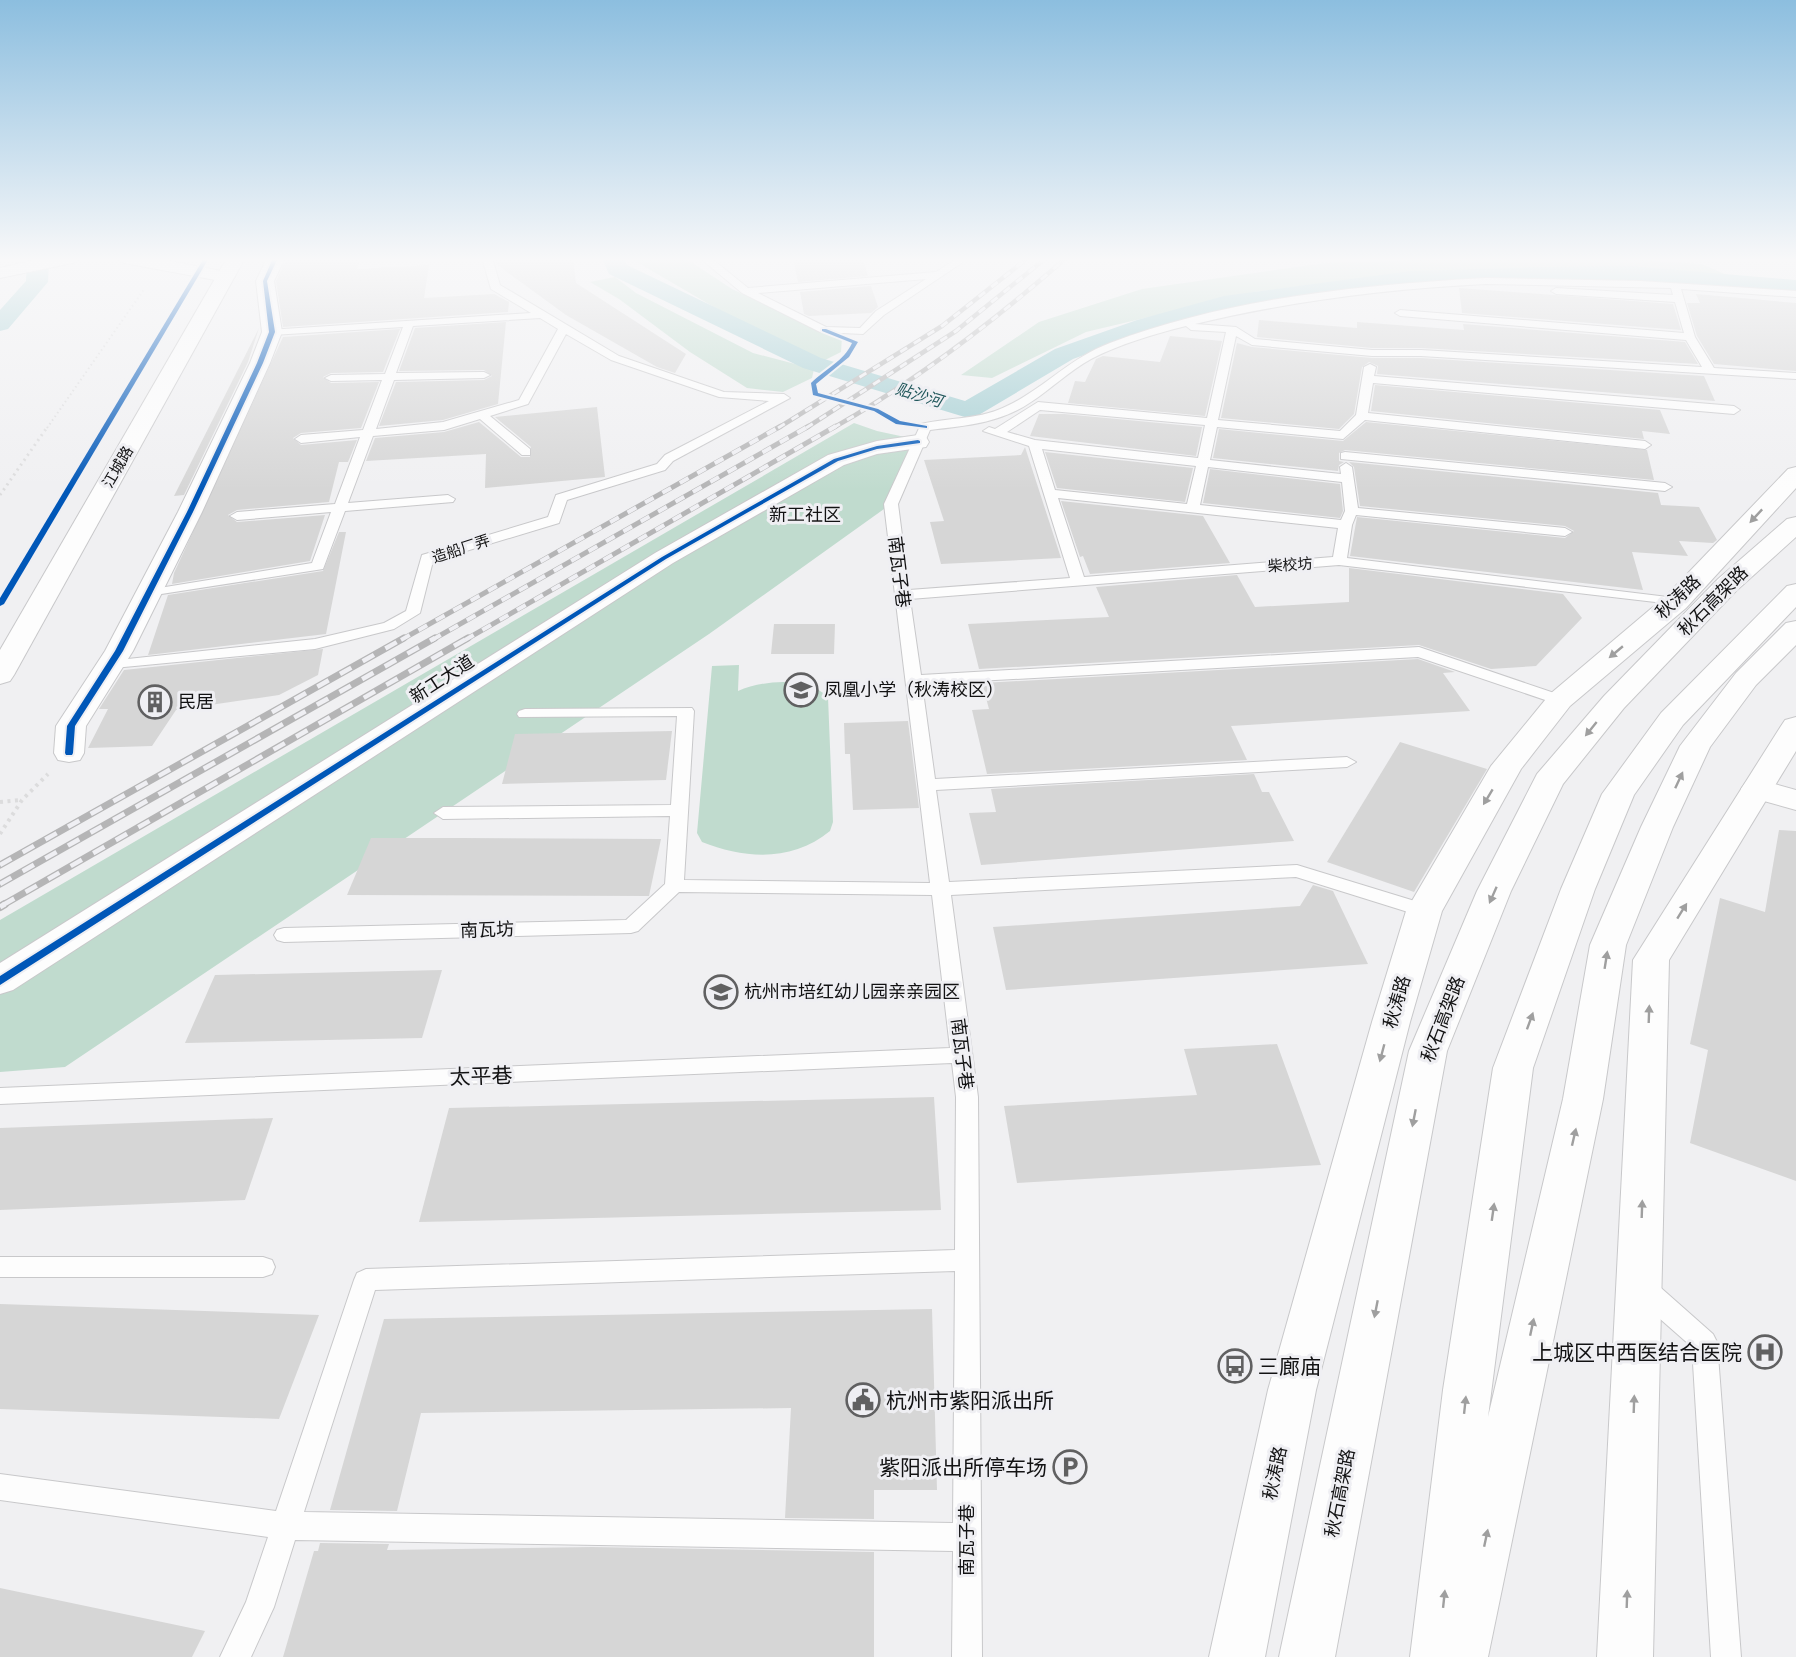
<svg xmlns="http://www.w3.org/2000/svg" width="1796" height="1657" font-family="Rubik,'Noto Sans SC',sans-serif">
<rect width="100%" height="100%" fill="#f0f0f2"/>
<g fill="#c0dbce">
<path d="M630 258H685L732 289 782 313 842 337 841 352 821 362 736 320Z"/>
<path d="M1478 258H1610L1702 264 1736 279 1619 270 1402 273 1254 292 1086 332 992 378 961 375 1039 322 1142 289 1325 263Z"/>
<path d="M615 277 636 293 753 353 814 369 812 378 783 392 747 388 690 352 619 299 590 282Z"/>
<path d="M854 423 877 431 919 440 891 504 709 634 65 1067 0 1072V920Z"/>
<path d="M739 665 738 691C764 680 806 676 828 697L833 822 830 831C793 862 745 859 702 842L697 833 712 666Z"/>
</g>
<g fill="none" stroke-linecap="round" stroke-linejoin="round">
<g fill="#a3ced2" fill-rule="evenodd">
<path d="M27 258H49L48 282 8 329 0 331V310L26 281Z"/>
<path d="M602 258H624L627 265 821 358 965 401 1055 349 1137 320 1224 296 1411 271 1539 267 1631 266 1796 280V294L1631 280 1539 281 1411 285 1226 310 1153 330 1073 359 977 416 968 418 803 368 609 274Z"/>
</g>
</g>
<g fill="#d6d6d6">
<path d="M361 258 357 269 429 265 424 298 494 294 509 302 508 312 283 327 276 281 286 260Z"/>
<path d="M494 258H573L576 283 686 354 675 373 657 367 566 315 496 264Z"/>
<path d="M793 258H863L868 276 798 282Z"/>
<path d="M871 286 878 307 871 313 809 316 804 314 800 292Z"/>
<path d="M1459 288 1673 304 1681 330 1462 313Z"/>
<path d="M1696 294 1796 303V371L1714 364 1697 336 1687 303H1700Z"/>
<path d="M1259 320 1357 328V322L1464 330 1463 324 1685 342 1698 364 1421 348H1372L1257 337Z"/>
<path d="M506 322 498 404 443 420 379 426 396 382 484 380 492 376 484 370 399 371 415 328Z"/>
<path d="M259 328 248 362 184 495 174 496Z"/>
<path d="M400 329 383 372 331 373 323 377 331 383 379 382 361 428 301 433 293 438 301 445 357 440 348 462H339L329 502 237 510 228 515 237 522 325 515 310 561 172 584 174 573 283 337Z"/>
<path d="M1170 336 1222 341 1205 416 1068 403 1075 381 1085 382 1096 359 1103 356 1160 362Z"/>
<path d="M1237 343 1252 347 1372 358H1421L1704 376 1715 401 1377 374 1378 366 1369 362 1362 367 1354 414 1339 429 1221 418Z"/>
<path d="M1375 385 1660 410 1670 434 1642 431 1644 439 1371 411Z"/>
<path d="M597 407 605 477 485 488 486 454 366 461 375 438 444 432 479 422 521 457H530L531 447 495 417Z"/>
<path d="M1039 414H1064L1202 427 1196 456 1030 436Z"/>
<path d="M1366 422 1647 450 1654 480 1345 450 1339 453V461L1344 462 1339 465 1338 471 1213 458 1219 429 1343 441Z"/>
<path d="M1025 447 1061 558 941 564 930 522 944 521 924 460 1021 455Z"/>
<path d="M1045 452 1193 468 1185 502 1057 488Z"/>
<path d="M1349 462 1658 493 1661 505 1699 507 1717 540 1713 543 1679 541 1688 556 1632 552 1643 590 1350 556 1357 517 1565 538 1574 531 1565 526 1360 506 1354 467Z"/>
<path d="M1210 469 1340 484 1343 511 1340 518 1203 503Z"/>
<path d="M1061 501 1203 516 1230 563 1090 574 1083 556 1080 557Z"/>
<path d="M339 532H346L326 634 148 655 168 595 323 571Z"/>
<path d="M1349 568 1563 594 1582 618 1536 666 1491 669 1419 645 979 669 968 624 1109 617 1096 587 1237 575 1255 607 1349 602Z"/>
<path d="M774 624H835L834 654H771Z"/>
<path d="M323 649 318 675 279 695 176 710 152 746 88 748 108 709H99L124 670Z"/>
<path d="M1418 659 1455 672 1443 673 1470 711 1231 726 1247 760 987 774 972 710 989 709 982 683Z"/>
<path d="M908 721 919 808 853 810 850 754H845L844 723Z"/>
<path d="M672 731 666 780 502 784 515 734Z"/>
<path d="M1400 742 1487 769 1414 892 1327 862Z"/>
<path d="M1254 774 1262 792H1269L1294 841 981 865 969 813 996 812 991 789Z"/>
<path d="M1779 830 1796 831V1181L1690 1143 1708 1050 1690 1044 1720 898 1765 912Z"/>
<path d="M371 838H461L661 839 649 896 347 895Z"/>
<path d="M1313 885 1333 891 1368 964 1006 990 993 927 1300 906Z"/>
<path d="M442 970 422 1038 185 1043 215 975Z"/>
<path d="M1277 1044 1321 1165 1017 1183 1004 1106 1197 1095 1184 1049Z"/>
<path d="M934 1097 941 1210 419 1222 449 1108Z"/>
<path d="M273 1118 245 1200 0 1210V1128Z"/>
<path d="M0 1304 319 1315 279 1419 0 1409Z"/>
<path d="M932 1309 937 1490H874V1519L785 1518 791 1408 421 1413 397 1511 330 1510 384 1319Z"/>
<path d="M320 1543 389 1544 387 1550 592 1547 874 1552V1657H283L314 1551H318Z"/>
<path d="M0 1588 205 1631 192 1657H0Z"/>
</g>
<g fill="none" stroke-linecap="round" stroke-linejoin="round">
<g stroke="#c8c8ca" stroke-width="2">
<g id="service">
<path d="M482 258H492L500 285 619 356 724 392 784 394 790 398 673 461 665 470 567 500 559 523 433 561 420 613 394 629 315 649 103 669 101 666 109 661 315 639 384 623 406 611 422 555 548 517 556 495 657 464 665 455 769 401 719 397 611 360 566 334 528 404 490 416 530 449V455H522L480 419 444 430 373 436 348 503 448 495 455 499 453 502 345 511 323 569 142 597 140 594 147 590 312 563 331 512 237 520 230 516 237 512 335 504 360 437 301 443 295 439 301 435 363 430 382 380 331 381 325 378 331 375 385 374 403 327 272 335 267 332 268 330 531 313 491 289ZM540 318 558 329 519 400 443 422 376 429 394 380 484 378 490 375 484 372 396 373 413 326Z"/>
<path d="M700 258H711L748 288 936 272 958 258H969L884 315 863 334 820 332 742 293ZM926 279 876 311 860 328 826 327 758 293Z"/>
<path d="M1486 278 1640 281 1796 291V297L1681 289 1695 337 1714 368 1796 373V379L1421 356H1372L1252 345 1236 336 1218 420 1340 431 1356 415 1364 367 1370 364 1376 367 1374 376 1734 406 1740 410 1734 414 1373 383 1368 413 1645 441 1651 445 1645 449 1365 420 1343 439 1217 427 1210 460 1341 474 1340 467 1346 463 1352 467 1358 508 1565 528 1572 532 1565 536 1356 515 1352 525 1347 558 1676 598 1683 602 1681 605 1339 565 910 599 921 675 1419 647 1566 697 1568 700 1560 705 1554 703 1418 657 922 684 935 779 1347 757 1356 762 1347 767 936 790 949 882 1297 865 1431 906 1434 911 1431 916 1424 917 1296 877 951 895 978 1097 982 1657H952L953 1551 295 1540 274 1607 251 1657H220L246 1602 268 1537 0 1500V1474L276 1511 354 1280 357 1273 366 1269 955 1250 956 1097 952 1063 0 1104V1088L950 1048 932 895 679 892 638 931 631 933 284 942 277 940 274 935 277 930 284 928 626 920 665 884 670 816 443 819 434 813 443 807 671 805 677 716 519 717 517 714 519 711 525 709 692 708 694 711 684 880 930 883 884 504 921 424C951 417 981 420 1009 405 1046 387 1068 359 1110 343 1229 298 1359 285 1486 278ZM1486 284 1671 288 1673 295 1556 288 1551 291 1556 294 1675 302 1684 333 1400 310 1395 313 1400 316 1686 340 1702 367 1421 350H1372L1255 339 1236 327 1195 324C1291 301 1387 289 1486 284ZM1186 326 1191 330 1226 332 1207 418 1038 402 995 429 989 427 983 431 1029 446 1070 578 909 590 898 504 930 430C965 426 1001 423 1031 402 1051 389 1069 371 1091 359 1120 344 1154 334 1186 326ZM1040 410 1205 425 1198 458 1035 440 1007 432ZM1042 449 1196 466 1187 504 1055 490ZM1208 467 1342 482 1345 511 1341 520 1200 505ZM1058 498 1338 528 1333 557 1084 577ZM955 1271 953 1523 304 1512 375 1290Z"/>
<path d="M1345 452 1665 483 1672 487 1665 491 1341 459V453Z"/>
<path d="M0 1257H263L272 1260 275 1267 272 1274 263 1277H0Z"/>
<path d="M1643 1277 1652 1280 1713 1334 1717 1342 1741 1657H1711L1692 1347 1634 1296 1631 1288 1634 1280Z"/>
</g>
</g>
<g stroke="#c8c8ca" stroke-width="2">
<g id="minor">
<path d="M267 258H285L274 281 282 332 270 363 202 512 133 651 86 726 84 753 80 760 69 762 58 760 54 753 56 726 105 651 178 512 250 363 262 332 256 281Z"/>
<path d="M918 435 926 437 929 442 926 447 877 454 844 465 673 563 13 990 0 994V963L655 553 828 455 877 441Z"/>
<path d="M1757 779 1796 790V810L1746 796 1741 789 1746 782Z"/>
</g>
</g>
<g stroke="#c8c8ca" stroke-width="2">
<path id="tertiary" d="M43 258H80L77 262 0 278V268Z"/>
</g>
<g stroke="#c8c8ca" stroke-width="2">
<path id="secondary" d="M115 258H155L226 272 235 277 226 282 124 263Z"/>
</g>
<g stroke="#c8c8ca" stroke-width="2">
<g id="primary">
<path d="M227 258H245L14 675 10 681 0 684V650Z"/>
<path d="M1796 467V488L1686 608 1570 706 1521 769 1442 911 1410 1022 1316 1390 1265 1657H1209L1268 1390 1372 1022 1406 911 1491 766 1550 694 1666 596 1788 469Z"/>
<path d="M1796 717V751L1669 960 1653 1657H1597L1633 960 1781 726 1785 720Z"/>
</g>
</g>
<g stroke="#c8c8ca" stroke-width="2">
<g id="trunk">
<path d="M1796 517V537L1736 591 1624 708 1563 784 1511 891 1447 1051 1335 1657H1279L1409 1051 1477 891 1537 774 1604 696 1718 579 1787 519Z"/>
<path d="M1796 584V607L1683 725 1634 795 1595 889 1533 1068 1488 1417 1563 1099 1590 945 1641 827 1680 746 1736 673 1786 623 1796 621V645L1756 685 1710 747 1673 827 1626 945 1603 1099 1488 1657H1410L1443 1390 1493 1068 1561 889 1602 794 1661 713 1787 586Z"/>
</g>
</g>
<path stroke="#dcdcdd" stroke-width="2" stroke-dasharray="1.5 3" stroke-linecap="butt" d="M47 428 145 288"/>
<path stroke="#dcdcdd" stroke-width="3" stroke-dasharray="2 4" stroke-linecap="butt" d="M0 495 48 426"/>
<g stroke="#dcdcdd" stroke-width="4" stroke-dasharray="3 4.5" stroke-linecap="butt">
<path d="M0 802 21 800"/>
<path d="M0 834 22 800 48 774"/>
</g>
<use href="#service" fill="#fdfdfd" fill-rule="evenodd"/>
<use href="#minor" fill="#fdfdfd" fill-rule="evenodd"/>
<use href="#tertiary" fill="#fdfdfd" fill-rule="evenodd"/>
<use href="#secondary" fill="#fdfdfd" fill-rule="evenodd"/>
<use href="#primary" fill="#fdfdfd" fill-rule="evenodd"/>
<use href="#trunk" fill="#fdfdfd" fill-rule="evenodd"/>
<g stroke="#b5b5b6" stroke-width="4.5">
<g id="rail-far3">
<path d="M778 428 942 326 1028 258"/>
<path d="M806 428 956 331 1046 258"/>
<path d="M833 428C918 380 993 322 1066 258"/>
</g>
</g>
<g stroke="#b5b5b6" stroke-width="5">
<g id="rail-far2">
<path d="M401 640 781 426"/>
<path d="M432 640 809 426"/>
<path d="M465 640 836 426"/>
</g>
</g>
<g stroke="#b5b5b6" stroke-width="7">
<g id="rail-far1">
<path d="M0 865 404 638"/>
<path d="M0 884 435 638"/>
<path d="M3 905 468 638"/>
</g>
</g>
<g stroke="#b5b5b6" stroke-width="8">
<path id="rail" d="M0 907 5 904"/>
</g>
<use href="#rail-far3" stroke="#efeff3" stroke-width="3" stroke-dasharray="8" stroke-linecap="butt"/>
<use href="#rail-far2" stroke="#efeff3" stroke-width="4" stroke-dasharray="10" stroke-linecap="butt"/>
<use href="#rail-far1" stroke="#efeff3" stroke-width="4.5" stroke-dasharray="13" stroke-linecap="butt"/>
<use href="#rail" stroke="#efeff3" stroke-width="5" stroke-dasharray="16" stroke-linecap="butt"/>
<g stroke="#efeff3" stroke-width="4">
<g id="cycleway">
<path d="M204 258H209L4 604 0 606V598Z"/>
<path d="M273 258H278L267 281 275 332 263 363 193 512 123 651 75 726 73 753 72 755H66L65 753 67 726 115 651 187 512 257 363 269 332 263 281Z"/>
<path d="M822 329H826L858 342 849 357 816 384 818 393 878 409 900 421 927 426V428L896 424 874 411 813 395 811 383C825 369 844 361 852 343L822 331Z"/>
<path d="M918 440 920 441V443L877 449 838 461 666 559 0 985V976L662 557 834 459 877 446Z"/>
</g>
</g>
<use href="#cycleway" fill="#0057b8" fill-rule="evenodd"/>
</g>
<defs><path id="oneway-solid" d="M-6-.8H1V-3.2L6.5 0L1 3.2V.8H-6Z" transform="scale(1.5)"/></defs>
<g fill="#9f9f9f">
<use href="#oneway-solid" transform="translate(1756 516) rotate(133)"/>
<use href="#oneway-solid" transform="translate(1616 652) rotate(140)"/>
<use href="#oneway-solid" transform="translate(1591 729) rotate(129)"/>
<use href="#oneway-solid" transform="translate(1679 780) rotate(-65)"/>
<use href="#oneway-solid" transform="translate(1488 797) rotate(121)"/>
<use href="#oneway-solid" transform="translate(1493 895) rotate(114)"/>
<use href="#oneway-solid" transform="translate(1682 911) rotate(-58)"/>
<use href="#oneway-solid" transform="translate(1606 960) rotate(-81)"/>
<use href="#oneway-solid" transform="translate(1649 1014) rotate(-88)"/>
<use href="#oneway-solid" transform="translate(1530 1021) rotate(-70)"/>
<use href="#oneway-solid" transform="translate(1382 1053) rotate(105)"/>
<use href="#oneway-solid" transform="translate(1414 1118) rotate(101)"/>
<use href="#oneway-solid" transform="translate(1574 1137) rotate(-77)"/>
<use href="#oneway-solid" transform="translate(1642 1209) rotate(-88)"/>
<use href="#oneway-solid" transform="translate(1493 1212) rotate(-82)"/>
<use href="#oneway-solid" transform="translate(1376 1309) rotate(101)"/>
<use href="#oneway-solid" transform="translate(1532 1327) rotate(-78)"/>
<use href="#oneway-solid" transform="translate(1634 1404) rotate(-88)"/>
<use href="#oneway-solid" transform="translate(1465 1405) rotate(-84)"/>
<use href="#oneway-solid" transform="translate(1486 1538) rotate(-78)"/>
<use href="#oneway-solid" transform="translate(1444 1599) rotate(-84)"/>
<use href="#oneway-solid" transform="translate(1627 1599) rotate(-88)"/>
</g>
<linearGradient id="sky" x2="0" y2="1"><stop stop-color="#8cbedf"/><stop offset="0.53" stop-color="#f8f8f9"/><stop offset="1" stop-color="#f8f8f9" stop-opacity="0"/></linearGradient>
<rect width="1796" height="490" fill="url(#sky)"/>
<defs>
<g id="school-ring" transform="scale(1.725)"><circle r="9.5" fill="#efeff3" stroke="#606061" stroke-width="1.5"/><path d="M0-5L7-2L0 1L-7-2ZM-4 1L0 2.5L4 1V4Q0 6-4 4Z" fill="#606061"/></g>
<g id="building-ring" transform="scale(1.725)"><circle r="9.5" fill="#efeff3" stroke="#606061" stroke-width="1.5"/><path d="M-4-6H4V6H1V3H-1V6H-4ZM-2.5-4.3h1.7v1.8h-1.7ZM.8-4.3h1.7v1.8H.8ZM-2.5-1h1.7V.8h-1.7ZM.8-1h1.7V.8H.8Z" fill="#606061"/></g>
<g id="hospital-ring" transform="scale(1.725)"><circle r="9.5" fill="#efeff3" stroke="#606061" stroke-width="1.5"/><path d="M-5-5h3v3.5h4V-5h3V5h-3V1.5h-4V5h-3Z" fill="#606061"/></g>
<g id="bus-ring" transform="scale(1.725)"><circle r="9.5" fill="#efeff3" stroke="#606061" stroke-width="1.5"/><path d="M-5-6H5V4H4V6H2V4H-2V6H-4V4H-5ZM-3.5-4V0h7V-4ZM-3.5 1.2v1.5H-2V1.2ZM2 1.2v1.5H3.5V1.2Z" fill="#606061"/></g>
<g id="civic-ring" transform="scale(1.725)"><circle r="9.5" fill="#efeff3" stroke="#606061" stroke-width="1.5"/><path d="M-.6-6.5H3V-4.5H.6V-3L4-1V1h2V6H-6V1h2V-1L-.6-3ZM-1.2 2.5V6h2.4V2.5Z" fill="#606061"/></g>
<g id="parking-ring" transform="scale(1.725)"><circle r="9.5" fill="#efeff3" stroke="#606061" stroke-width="1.5"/><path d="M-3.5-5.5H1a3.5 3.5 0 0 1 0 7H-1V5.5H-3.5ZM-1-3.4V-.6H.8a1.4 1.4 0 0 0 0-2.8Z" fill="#606061"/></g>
</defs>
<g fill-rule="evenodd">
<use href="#school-ring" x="801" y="690"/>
<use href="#building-ring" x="155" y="702"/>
<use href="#school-ring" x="721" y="992"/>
<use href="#hospital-ring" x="1765" y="1352"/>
<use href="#bus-ring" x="1235" y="1366"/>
<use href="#civic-ring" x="863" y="1400"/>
<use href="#parking-ring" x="1070" y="1467"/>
</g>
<g text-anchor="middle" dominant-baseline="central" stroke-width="6" stroke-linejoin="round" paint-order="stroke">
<g font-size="15" fill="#121213" stroke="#efeff3">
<text transform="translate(118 467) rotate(-60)">江城路</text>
<text transform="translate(461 549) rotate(-18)">造船厂弄</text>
<text transform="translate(1290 565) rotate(-4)">柴校坊</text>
</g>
<g font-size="16" font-style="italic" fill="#22585c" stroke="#efeff3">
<text transform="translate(919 395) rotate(17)">贴沙河</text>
</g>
<g font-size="18" fill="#121213" stroke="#efeff3">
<text x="805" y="515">新工社区</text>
</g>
<g font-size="18" fill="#121213" stroke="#efeff3">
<text transform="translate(899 572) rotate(83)">南瓦子巷</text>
<text transform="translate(1678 597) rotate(-44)">秋涛路</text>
<text transform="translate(1713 601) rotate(-45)">秋石高架路</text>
<text transform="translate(442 679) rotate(-33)">新工大道</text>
<text transform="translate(487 930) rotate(-2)">南瓦坊</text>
<text transform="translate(1397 1002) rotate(-74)">秋涛路</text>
<text transform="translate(1443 1019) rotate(-69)">秋石高架路</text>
<text transform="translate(962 1054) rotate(83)">南瓦子巷</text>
<text transform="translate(1275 1473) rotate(-78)">秋涛路</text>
<text transform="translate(1340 1493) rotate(-79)">秋石高架路</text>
<text transform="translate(967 1540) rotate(-90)">南瓦子巷</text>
</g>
<g font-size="18" fill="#121213" stroke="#efeff3" text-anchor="start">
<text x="824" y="690">凤凰小学（秋涛校区）</text>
<text x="178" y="702">民居</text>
<text x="744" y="992">杭州市培红幼儿园亲亲园区</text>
</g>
<g font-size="21" fill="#121213" stroke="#efeff3">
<text transform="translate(481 1076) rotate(-2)">太平巷</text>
</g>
<g font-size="21" fill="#121213" stroke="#efeff3" text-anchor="end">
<text x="1742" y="1352">上城区中西医结合医院</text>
<text x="1258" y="1366" text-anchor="start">三廊庙</text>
<text x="886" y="1400" text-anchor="start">杭州市紫阳派出所</text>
<text x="1047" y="1467">紫阳派出所停车场</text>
</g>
</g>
</svg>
